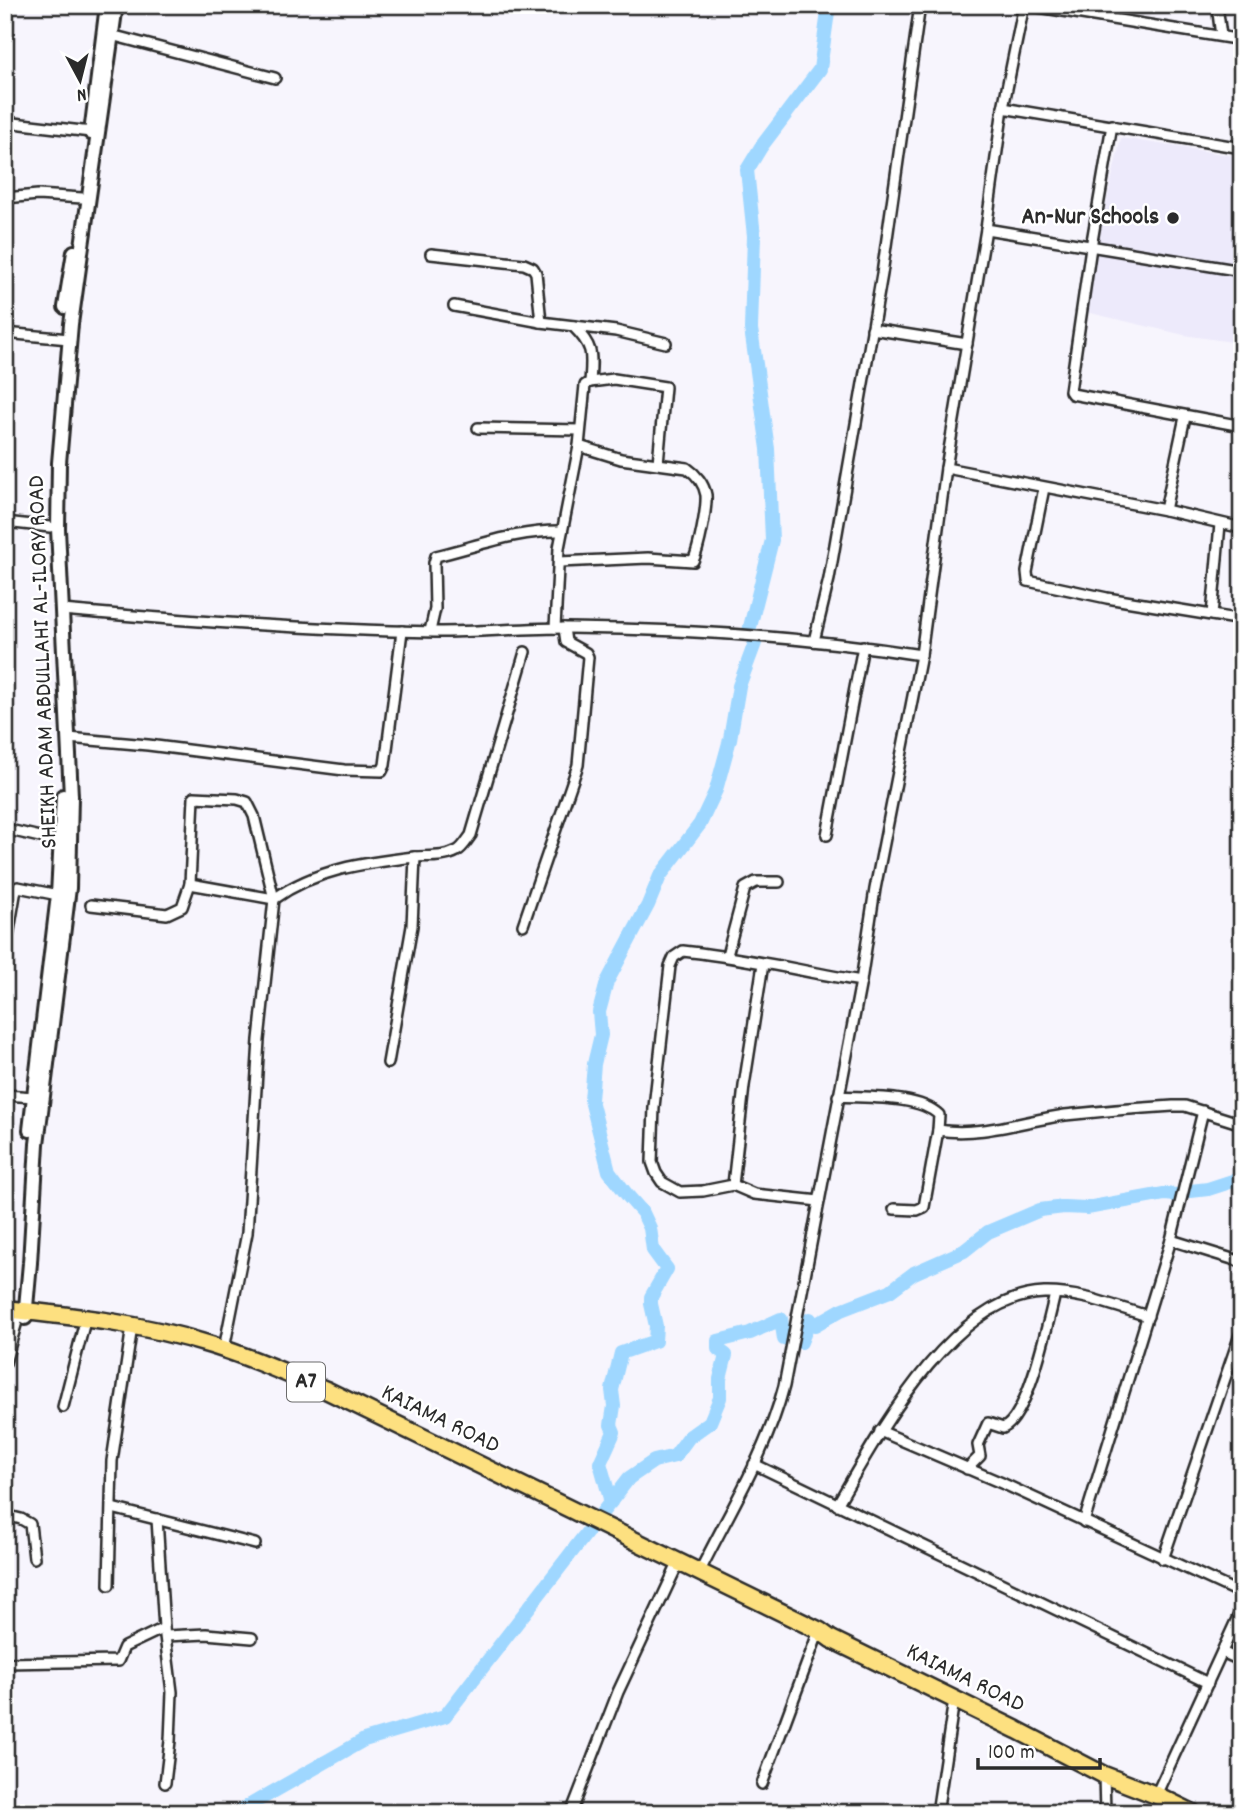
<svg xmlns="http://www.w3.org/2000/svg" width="1247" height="1818" font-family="Dekko,sans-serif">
<rect width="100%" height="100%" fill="#f7f5fd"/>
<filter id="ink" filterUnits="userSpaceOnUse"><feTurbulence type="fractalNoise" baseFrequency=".0143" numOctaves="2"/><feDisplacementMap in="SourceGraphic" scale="14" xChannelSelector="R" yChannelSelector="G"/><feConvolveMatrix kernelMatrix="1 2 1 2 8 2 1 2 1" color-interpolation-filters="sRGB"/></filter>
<g filter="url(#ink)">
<path fill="#edeafb" d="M1121 138 1242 157V279L1232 342 1184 335 1082 311Z"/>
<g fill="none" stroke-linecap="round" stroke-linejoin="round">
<g stroke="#9fd7ff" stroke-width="14">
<path d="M1191 1191 1208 1189 1242 1178"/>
<path d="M611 1502 600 1463 614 1432 611 1425 614 1406 612 1390 621 1353 655 1341 656 1326 651 1304V1297L667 1269 653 1250 650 1228 643 1213 628 1196 609 1171 591 1100 594 1064 601 1035 599 1012 607 982 648 905 660 876 700 824 716 790 730 739 739 686 755 643 749 631 772 540 768 449 751 329 754 236 747 170 761 147 820 69 829 5"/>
<path d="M236 1813 364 1740 445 1716 629 1478 654 1461 675 1456 689 1437 710 1422 720 1398V1379L726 1355 718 1349V1341L750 1333 781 1319 784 1339 801 1342 810 1319 815 1325 841 1310 890 1291 914 1273 964 1251 988 1232 1040 1210 1064 1207 1087 1208 1164 1194 1177 1195"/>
</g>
<g stroke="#2b2b2b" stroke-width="14">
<g id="street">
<path d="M1026 5 1242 40"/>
<path d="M1217 5 1221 36"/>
<path d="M111 35 275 78"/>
<path d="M1003 108 1242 148"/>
<path d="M5 122 91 132"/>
<path d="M1112 125 1091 247 1070 391 1072 394 1242 426"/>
<path d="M5 198 38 195 82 198"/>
<path d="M986 229 1242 271"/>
<path d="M431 254 524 264 533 268 536 273 541 322"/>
<path d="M454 306 541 322 616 331 666 343"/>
<path d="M872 329 967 344"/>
<path d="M5 333 69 339"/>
<path d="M590 382 614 379 665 387 658 463"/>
<path d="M478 428 580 430"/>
<path d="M946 468 1165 510 1242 528"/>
<path d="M1044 488 1027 572 1028 581 1107 598 1242 620"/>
<path d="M1165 510 1185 417"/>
<path d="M5 522 50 527"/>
<path d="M559 562 648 558 693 561C699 549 707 509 706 495 704 484 696 474 687 468L621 459 579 446"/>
<path d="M62 610C186 621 311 630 436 632 480 632 524 628 568 628 686 629 804 637 921 655"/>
<path d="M1212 615 1220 524"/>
<path d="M555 628 559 548 579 446 585 385 590 382C592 354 594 347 573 326"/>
<path d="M430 631 435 609 434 563 436 556C478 546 518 530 562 531"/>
<path d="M814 641 829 579 882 274 920 5"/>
<path d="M68 738 148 745 344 770 382 771 385 765 402 631"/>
<path d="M5 829 62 842"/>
<path d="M827 835 863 646"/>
<path d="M190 884 194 797 237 799 247 802 254 816 274 899 259 1040 247 1233 224 1349"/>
<path d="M91 905 167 914 182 907 190 884 274 899C316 869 364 863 414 857 428 856 444 858 457 851 463 848 467 840 471 835L525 652"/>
<path d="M523 925 578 765 588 657 586 653 566 642 564 628"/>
<path d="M5 954 16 889 18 887 58 895"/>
<path d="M727 955 745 888 756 882H779"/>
<path d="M388 1063 412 926 415 857"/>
<path d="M5 1095 34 1097"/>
<path d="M838 1096C866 1098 919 1095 939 1115L938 1130C980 1137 1023 1121 1065 1115 1101 1111 1137 1108 1173 1106H1185L1242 1124"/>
<path d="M733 1185 744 1086 763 964"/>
<path d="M819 1201 754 1194 733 1185 703 1191 680 1192 662 1182 656 1173 652 1162 654 1107 670 966 674 957 683 951C742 957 801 971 861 981"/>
<path d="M894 1209 917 1210 924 1207 938 1130"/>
<path d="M1171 1240 1242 1262"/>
<path d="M5 1363 18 1318"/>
<path d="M63 1407 84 1325"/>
<path d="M880 1431 1004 1484 1242 1594"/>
<path d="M754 1464 1208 1683"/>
<path d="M967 1469 980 1456 978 1445 988 1423 1003 1428C1028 1418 1048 1322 1055 1294"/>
<path d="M837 1505C878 1435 952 1296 1044 1293 1080 1292 1113 1306 1148 1316"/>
<path d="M112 1508 255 1544"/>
<path d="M5 1515 21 1519 30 1524 34 1558"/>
<path d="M157 1519 164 1628 172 1692 170 1741 165 1783"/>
<path d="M1084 1522 1171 1240 1203 1111"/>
<path d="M1163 1559 1242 1329"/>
<path d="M699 1573C729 1512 767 1452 784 1386L861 981 875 889 921 655 946 468 986 229 1003 108 1024 5"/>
<path d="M109 1585 112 1461 131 1333"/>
<path d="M166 1636 206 1634 252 1638"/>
<path d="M1222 1652 1242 1661"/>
<path d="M5 1663 118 1661 124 1647 164 1628"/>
<path d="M1104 1775 1105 1813"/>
<path d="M762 1784 817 1636"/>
<path d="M1156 1795 1242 1608"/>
<path d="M571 1813 618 1692 676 1568"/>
<path d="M937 1813 954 1700"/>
</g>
</g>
<g stroke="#2b2b2b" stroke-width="18">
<g id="secondary">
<path d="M91 133 107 5"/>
<path d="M65 307 74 252"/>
<path d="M30 1130 58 895 63 796"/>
<path d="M25 1318 30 1263 37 1144 69 888 71 796 58 529 59 463 71 324 116 5"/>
</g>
</g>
<g stroke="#2b2b2b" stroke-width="21">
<path id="highway" d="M5 1309C74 1316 145 1324 211 1345 251 1357 288 1374 326 1390L820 1631 831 1639 1017 1730 1104 1775 1156 1795 1193 1813"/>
</g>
<use href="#street" stroke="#fff" stroke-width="9"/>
<use href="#secondary" stroke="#fff" stroke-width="12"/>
<use href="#highway" stroke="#fde080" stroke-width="16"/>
</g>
</g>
<circle fill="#2b2b2b" stroke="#fff" stroke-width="2.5" cx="1173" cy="218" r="7"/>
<g text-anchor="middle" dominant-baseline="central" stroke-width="5" stroke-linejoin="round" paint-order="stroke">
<rect fill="#fff" stroke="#6b6b6b" stroke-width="2" x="287" y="1362.5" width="38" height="39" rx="5"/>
<g font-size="23" font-weight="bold" fill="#2b2b2b">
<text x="306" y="1382">A7</text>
</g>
<g font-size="24" font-weight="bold" fill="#2b2b2b" stroke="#fff" text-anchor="end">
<text x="1159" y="218">An-Nur Schools</text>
</g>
<g font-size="24" fill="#2b2b2b" stroke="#fff">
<text transform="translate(44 662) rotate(-92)">SHEIKH ADAM ABDULLAHI AL-ILORY ROAD</text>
<text transform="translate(440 1420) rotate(26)">KAIAMA ROAD</text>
<text transform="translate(965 1679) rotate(26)">KAIAMA ROAD</text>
</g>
</g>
<rect width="1247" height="1818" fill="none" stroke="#fff" stroke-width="28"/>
<rect x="14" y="14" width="1219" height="1790" fill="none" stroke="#2b2b2b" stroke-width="2.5" filter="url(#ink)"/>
<g transform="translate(80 80) rotate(173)" stroke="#ffffff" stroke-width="5" paint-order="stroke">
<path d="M0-5L12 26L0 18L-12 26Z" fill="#2b2b2b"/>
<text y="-10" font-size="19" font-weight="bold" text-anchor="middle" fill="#2b2b2b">N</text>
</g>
<path d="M978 1758v10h122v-10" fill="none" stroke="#2b2b2b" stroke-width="3.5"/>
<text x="988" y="1758" font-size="21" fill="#2b2b2b" stroke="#ffffff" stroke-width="5" paint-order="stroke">100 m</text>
</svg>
